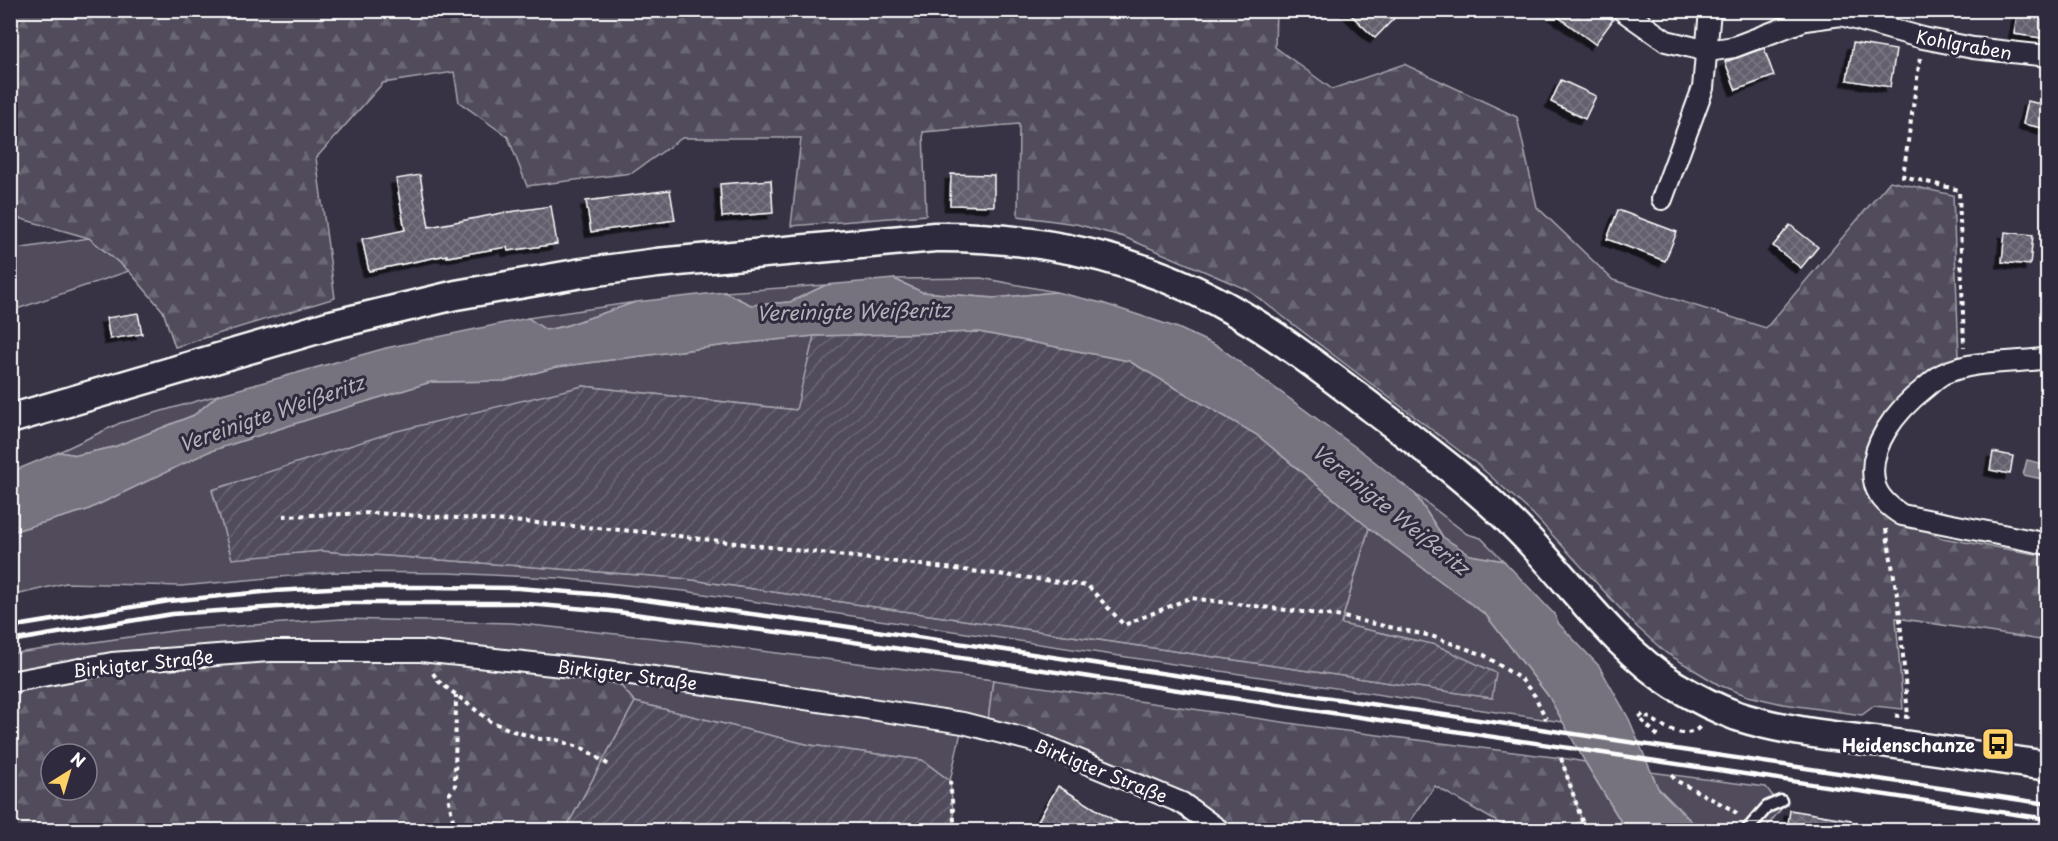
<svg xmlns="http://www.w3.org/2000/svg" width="2058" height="841" font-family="'Playpen Sans',sans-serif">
<defs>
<pattern id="forest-firs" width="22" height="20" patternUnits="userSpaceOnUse" patternTransform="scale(1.5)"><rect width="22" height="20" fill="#514c5c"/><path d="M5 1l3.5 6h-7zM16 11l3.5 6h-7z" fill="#6b6774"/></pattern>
<pattern id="garden-furrows" width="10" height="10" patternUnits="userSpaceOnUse" patternTransform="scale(1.5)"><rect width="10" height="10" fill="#514c5c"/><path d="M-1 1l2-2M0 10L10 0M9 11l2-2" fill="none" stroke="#6b6774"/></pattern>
<pattern id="building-cross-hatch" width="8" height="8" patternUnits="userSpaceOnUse" patternTransform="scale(1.5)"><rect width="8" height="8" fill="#635f6d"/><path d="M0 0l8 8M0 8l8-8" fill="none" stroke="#7a7783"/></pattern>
<filter id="shadow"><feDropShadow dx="-5.5" dy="5.5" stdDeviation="0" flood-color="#0009"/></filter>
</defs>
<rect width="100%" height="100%" fill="#373345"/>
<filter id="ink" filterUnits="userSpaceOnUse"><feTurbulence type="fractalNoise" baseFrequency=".0167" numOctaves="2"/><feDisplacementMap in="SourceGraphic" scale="12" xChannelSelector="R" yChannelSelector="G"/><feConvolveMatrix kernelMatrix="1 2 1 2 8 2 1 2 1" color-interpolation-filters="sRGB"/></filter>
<g filter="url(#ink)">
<g fill="#514c5c" stroke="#a8a6ae" stroke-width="1.5">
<path d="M89 238 129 271 11 311 10 250Z"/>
<path d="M981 278 1056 292 995 298 922 292 894 279Z"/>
<path d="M826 285 790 302 751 305 724 292Z"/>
<path d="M636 302 565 326 546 330 528 318Z"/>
<path d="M814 336 797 410 583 386 212 490 232 558 322 551 679 578 1492 698 1436 645 1341 624 1369 528 1486 615 1549 697 1563 722 684 591 558 578 448 573 333 572 181 586 66 583 11 596V532L87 510 207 452 325 414 431 382 505 381 557 367 727 345Z"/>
<path d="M218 395 194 415 114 447 77 455 59 452 120 423Z"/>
<path d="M1415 494 1467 534 1481 538 1504 561 1470 555 1443 537Z"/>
<path d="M342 619 512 623 682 641 993 680 987 729 963 723 950 781 922 760 810 745 635 702 608 671 11 682 10 654 179 630Z"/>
<path d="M1561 758 1585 762 1626 830H1588L1582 821Z"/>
<path d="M1650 772 1766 787 1782 808 1764 830H1700L1658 788Z"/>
</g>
<g fill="url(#forest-firs)" stroke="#a8a6ae" stroke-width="1.5" fill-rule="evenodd">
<path d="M10 11H1276L1275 47 1332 89 1404 64 1517 117 1537 207 1613 280 1766 328 1890 181 1953 195 1959 357 1935 372 1869 452 1892 515 1942 538 2047 556V641L1896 618 1903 709 1874 706 1862 715 1783 704 1748 696 1719 685 1666 653 1637 627 1533 514 1478 465 1248 290 1124 237 1076 224 1018 216 1019 124 923 132 926 215 791 226 801 138H682L632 173 527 186 508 137 459 102 454 72 383 83 316 158 335 298 175 347 163 311 129 271 89 238 11 216Z"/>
<path d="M269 651 608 671 635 702 565 830H11V682ZM51 754H87V790H51Z"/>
<path d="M993 680 1330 729 1561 758 1582 821 1562 830H1511L1435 786 1404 830H1219L1181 803 987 729Z"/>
</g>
<g fill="url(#garden-furrows)" stroke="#a8a6ae" stroke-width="1.5">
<path d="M979 332 1129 361 1257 435 1369 528 1341 624 1436 645 1496 673 1492 698 679 578 322 551 232 559 212 490 393 432 583 386 796 410 814 336Z"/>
<path d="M635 702 810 745 922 760 950 781 955 830H565Z"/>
</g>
<g fill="#76737f" stroke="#adabb2" stroke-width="1.5">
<path d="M894 279 922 292 994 298 1056 292 1102 303 1178 328 1219 347 1365 454 1415 494 1443 537 1470 555 1504 561 1554 614 1559 624 1599 666 1629 719 1658 788 1700 830H1626L1585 762 1549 697 1486 615 1369 528 1257 435 1129 361 979 332 814 336 727 345 557 367 505 381 431 382 325 414 208 452 87 510 11 532V472L59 452 77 455 114 447 194 415 218 395 386 348 528 318 546 330 565 326 636 302 724 292 751 305 790 302 826 285Z"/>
<path d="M2027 460 2047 465V480L2023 475Z"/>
</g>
<g fill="url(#building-cross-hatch)" stroke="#fff" stroke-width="1.5" filter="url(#shadow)">
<path d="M1346 10H1402L1375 38Z"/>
<path d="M1549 10H1600L1613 20 1595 44Z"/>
<path d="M2018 10H2048V39L2014 34Z"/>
<path d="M1853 43 1896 50 1890 87 1847 80Z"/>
<path d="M1764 48 1774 76 1736 90 1725 62Z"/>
<path d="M1561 80 1596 96 1585 119 1551 102Z"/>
<path d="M2028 101 2048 106V129L2023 124Z"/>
<path d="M951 174 994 175V206L950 205Z"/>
<path d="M420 175 429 227 502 213 551 206 557 244 508 251 507 247 447 257V255L369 271 362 239 405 230 396 179Z"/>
<path d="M771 180 773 213 722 217 720 184Z"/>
<path d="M670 190 675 220 591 232 586 201Z"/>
<path d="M1618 210 1677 232 1665 261 1607 239Z"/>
<path d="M1790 225 1818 247 1801 268 1773 246Z"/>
<path d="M2005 232 2033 235 2030 265 2002 262Z"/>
<path d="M138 313 142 334 110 339 106 318Z"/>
<path d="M1993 452 2013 456 2010 474 1990 470Z"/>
<path d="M1058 786 1132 831H1032Z"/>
<path d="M1790 810 1851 820V831H1787Z"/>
</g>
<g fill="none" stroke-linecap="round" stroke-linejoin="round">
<g stroke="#fff" stroke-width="15">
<path id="service" d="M1747 830 1767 807 1781 801"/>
</g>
<g stroke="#fff" stroke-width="24">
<g id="minor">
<path d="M1622 10 1666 41 1708 51 1734 47 1805 20 1841 15 1923 38 1973 48 2048 56"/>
<path d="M1662 199 1703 88 1710 10"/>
<path d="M2048 358C2013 364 1976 359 1943 374 1937 377 1931 383 1925 388 1898 409 1865 447 1875 485 1879 499 1891 508 1902 515L2048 544"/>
<path d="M10 682 112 663 269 651H421L608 671 699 683 963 723 1033 741 1182 803 1219 830"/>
</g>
</g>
<g stroke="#fff" stroke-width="33">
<path id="secondary" d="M10 419 331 325 456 295 582 273 657 263 935 237C1044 236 1147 259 1241 315 1287 342 1330 376 1372 408 1423 447 1475 485 1520 531 1569 580 1615 648 1674 685 1694 697 1715 708 1737 716 1783 731 1834 736 1882 742 1937 750 1992 758 2048 766"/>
</g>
<g stroke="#fff" stroke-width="4" stroke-dasharray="4.5 4.5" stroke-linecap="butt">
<path d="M1920 58 1903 176 1959 190 1964 347"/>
<path d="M283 516 373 513 525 522 644 532 1022 577 1088 586 1124 625 1190 598 1343 617 1431 636 1484 655 1522 680 1535 696 1546 719"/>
<path d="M1886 529 1899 607 1908 717 1891 715"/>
<path d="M433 673 438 681 490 721 513 731 540 739H554L584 749 609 765"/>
<path d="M1658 736 1639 718 1643 714C1659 723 1683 743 1700 727"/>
<path d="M1561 758 1582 821 1588 830"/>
<path d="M1672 775 1675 780 1731 809 1739 815"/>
<path d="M950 781 955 830"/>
<path d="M455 830 448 796 455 786 456 695"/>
</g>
<use href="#service" stroke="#2f2a3d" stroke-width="10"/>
<use href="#minor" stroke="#2f2a3d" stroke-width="20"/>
<use href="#secondary" stroke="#2f2a3d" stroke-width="28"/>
<g stroke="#fff" stroke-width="4.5">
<path d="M10 627 169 601 274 591 348 587H427L518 588 606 595 836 625 2048 804"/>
<path d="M10 641 172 614 341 603H516L610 611 833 639 2048 819"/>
</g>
</g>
</g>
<defs>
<g id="bus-square" transform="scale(1.725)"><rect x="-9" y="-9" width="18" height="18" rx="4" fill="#ffd166" stroke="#2f2a3d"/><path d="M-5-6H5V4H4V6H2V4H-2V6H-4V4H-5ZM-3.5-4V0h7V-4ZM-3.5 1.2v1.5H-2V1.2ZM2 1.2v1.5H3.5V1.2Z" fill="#111"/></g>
</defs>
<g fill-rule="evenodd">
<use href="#bus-square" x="1998" y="744"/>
</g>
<g text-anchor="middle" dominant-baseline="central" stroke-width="6" stroke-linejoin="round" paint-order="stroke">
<g font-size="18" fill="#fff" stroke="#2f2a3d">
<text transform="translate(1964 44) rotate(10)">Kohlgraben</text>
<text transform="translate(143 663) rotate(-6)">Birkigter Straße</text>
<text transform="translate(627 674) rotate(7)">Birkigter Straße</text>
<text transform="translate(1101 770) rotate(22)">Birkigter Straße</text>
</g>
<g font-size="18" font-weight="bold" fill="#fff" stroke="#2f2a3d" text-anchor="end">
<text x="1975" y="744">Heidenschanze</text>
</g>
<g font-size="20" font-style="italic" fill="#b4b2b9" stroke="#2f2a3d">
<text transform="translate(853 311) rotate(-1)">Vereinigte Weißeritz</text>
<text transform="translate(271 413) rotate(-19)">Vereinigte Weißeritz</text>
<text transform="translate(1391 509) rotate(39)">Vereinigte Weißeritz</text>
</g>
</g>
<rect width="2058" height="841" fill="none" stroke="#2f2a3d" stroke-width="36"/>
<rect x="18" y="18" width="2022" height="805" fill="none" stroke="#fff" stroke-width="2" filter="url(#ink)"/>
<g transform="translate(69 772) rotate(37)"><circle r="28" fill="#2f2a3d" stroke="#827f8b" stroke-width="1.5"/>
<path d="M0-4.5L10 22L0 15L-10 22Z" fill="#ffd166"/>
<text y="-9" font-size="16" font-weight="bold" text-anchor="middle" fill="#ffffff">N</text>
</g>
</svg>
